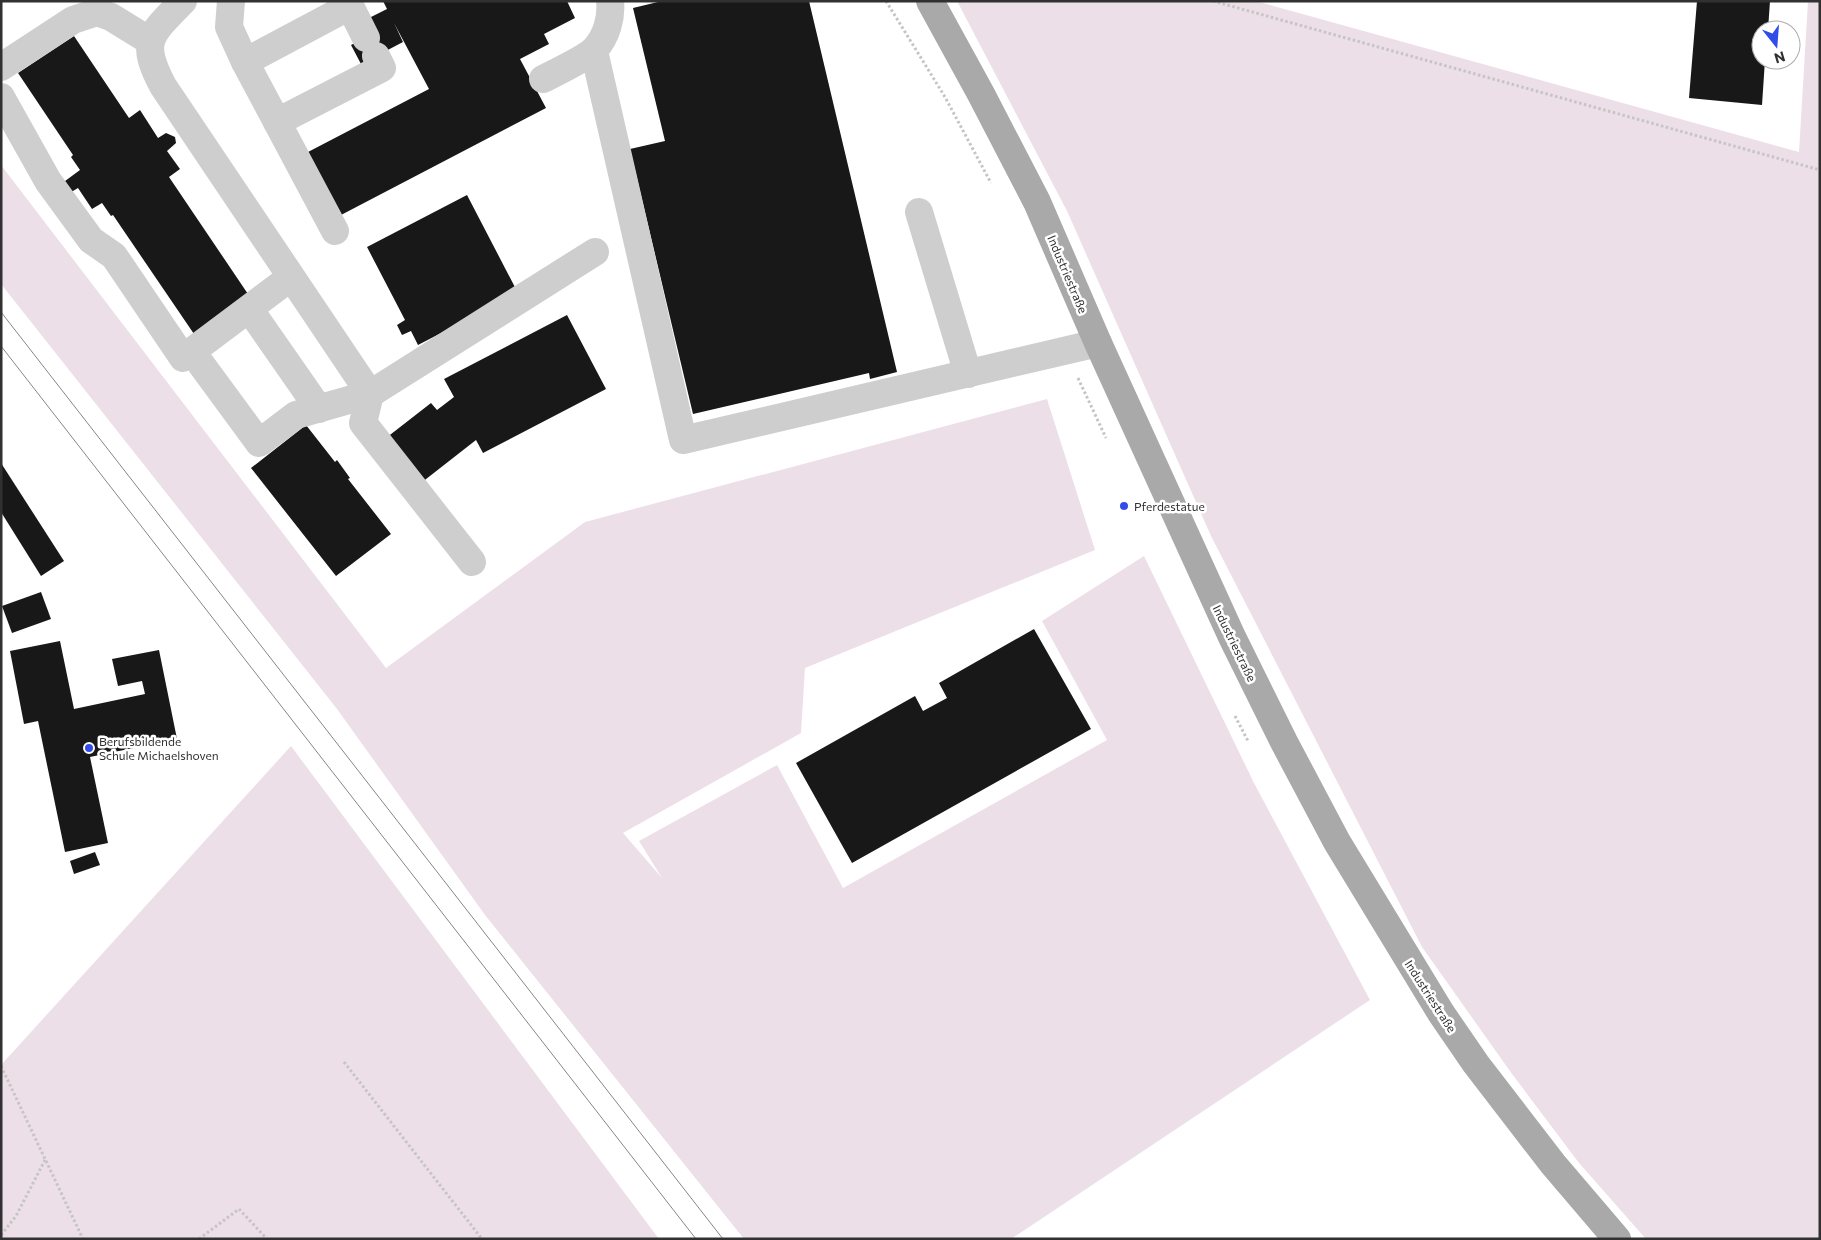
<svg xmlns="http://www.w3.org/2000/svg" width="1821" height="1240" font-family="Commissioner,sans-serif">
<rect width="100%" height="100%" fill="#fff"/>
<g fill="#eddfe8">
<path d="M957 1H1256L1799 152 1808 1H1820V1239H1646L1579 1163 1512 1074 1422 947 1211 536 1067 211Z"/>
<path d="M1 165 386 668 585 522 1047 399 1095 550 805 668 801 733 623 833 662 878 639 841 777 765 843 888 1107 740 1042 621 1144 556 1254 783 1370 1000 1011 1239H744L485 915 337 709 1 284Z"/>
<path d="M291 746 659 1239H1V1065Z"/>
</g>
<g fill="#181818">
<path d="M383 1H567L575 18 544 34 549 44 520 59 546 108 341 215 308 152 429 89 394 23 403 42 361 64 351 45 374 33 367 19 387 9Z"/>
<path d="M662 1H809L897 372 870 379 869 373 693 414 630 149 665 141 633 8Z"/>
<path d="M1697 1H1770L1768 30H1761V60H1765L1762 105 1689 98Z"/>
<path d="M74 36 129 118 140 110 158 138 166 133 175 137 176 143 167 151 180 169 169 177 250 297 194 334 113 215 111 216 102 203 92 209 78 188 68 194 61 184 80 170 71 157 73 155 18 73Z"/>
<path d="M467 195 518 293 418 345 411 331 402 335 397 325 405 320 367 247Z"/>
<path d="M567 315 606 389 483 453 476 440 421 483 386 438 431 403 437 410 454 397 444 379Z"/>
<path d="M306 425 335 462 337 460 350 478 348 479 391 534 336 576 251 468Z"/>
<path d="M1 463 64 561 41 576 1 512Z"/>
<path d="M41 592 51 619 12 633 2 606Z"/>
<path d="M1034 629 1091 729 852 863 796 763 915 696 923 711 947 698 939 683Z"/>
<path d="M60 641 74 709 145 694 142 681 118 686 112 659 159 650 177 739 90 757 108 843 65 852 38 721 24 724 10 651Z"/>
<path d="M95 852 100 865 74 874 70 861Z"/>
</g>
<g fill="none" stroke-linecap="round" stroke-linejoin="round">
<g stroke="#c5c5c5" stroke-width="3" stroke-dasharray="2.5 2.5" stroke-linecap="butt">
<path d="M886 1 945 97 991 183"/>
<path d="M1213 1 1820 170"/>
<path d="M1078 378 1106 438"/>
<path d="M1235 716 1248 741"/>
<path d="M344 1062 482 1239"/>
<path d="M1 1066 83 1239"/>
<path d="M1 1235 16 1216 45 1160"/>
<path d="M199 1239 239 1209 267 1239"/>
</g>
<g stroke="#cecece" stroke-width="28">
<path d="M183 1C150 35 139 41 163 86L370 394 363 423 472 562"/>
<path d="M231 1 229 27 245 62 277 122 382 68 376 56"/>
<path d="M594 51 683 440 1098 343"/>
<path d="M245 62 350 6 366 38"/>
<path d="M1 67 73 20 97 12 111 17 150 41"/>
<path d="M543 79C555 73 588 57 595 49 606 37 612 18 610 1"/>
<path d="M1 97 48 181 91 240 114 256 183 358 291 277"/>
<path d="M277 122 335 231"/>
<path d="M919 212 968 374"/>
<path d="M257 320 319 409"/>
<path d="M201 364 259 443 296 415 370 394 595 252"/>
</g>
<path stroke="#a9a9a9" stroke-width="28" d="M930 1 981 94 1037 202 1098 343 1232 637 1284 742 1337 842 1441 1013 1476 1064 1553 1164 1617 1239"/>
<g stroke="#868686" stroke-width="1">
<path d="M1 312 723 1239"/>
<path d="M1 346 696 1239"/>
</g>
</g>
<g fill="#324ce8" stroke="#fff" stroke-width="2">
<circle cx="1124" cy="506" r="5"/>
<circle cx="89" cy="748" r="5"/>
</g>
<g text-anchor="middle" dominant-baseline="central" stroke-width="5" stroke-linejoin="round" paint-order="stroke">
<g font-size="12" fill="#313131" stroke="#fff">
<text transform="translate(1068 274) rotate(67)">Industriestraße</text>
<text transform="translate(1235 643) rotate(64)">Industriestraße</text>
<text transform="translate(1431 996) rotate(57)">Industriestraße</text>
</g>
<g font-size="12" fill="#313131" stroke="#fff" text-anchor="start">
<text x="1134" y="506">Pferdestatue</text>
<text x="99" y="741">Berufsbildende<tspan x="99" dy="14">Schule Michaelshoven</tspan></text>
</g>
</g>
<rect width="1821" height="1240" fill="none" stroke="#313131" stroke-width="5"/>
<g transform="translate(1776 45) rotate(163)"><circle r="24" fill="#ffffff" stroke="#adadad"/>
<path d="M0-4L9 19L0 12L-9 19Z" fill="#324ce8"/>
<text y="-8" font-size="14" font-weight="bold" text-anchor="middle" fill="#313131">N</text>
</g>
</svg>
